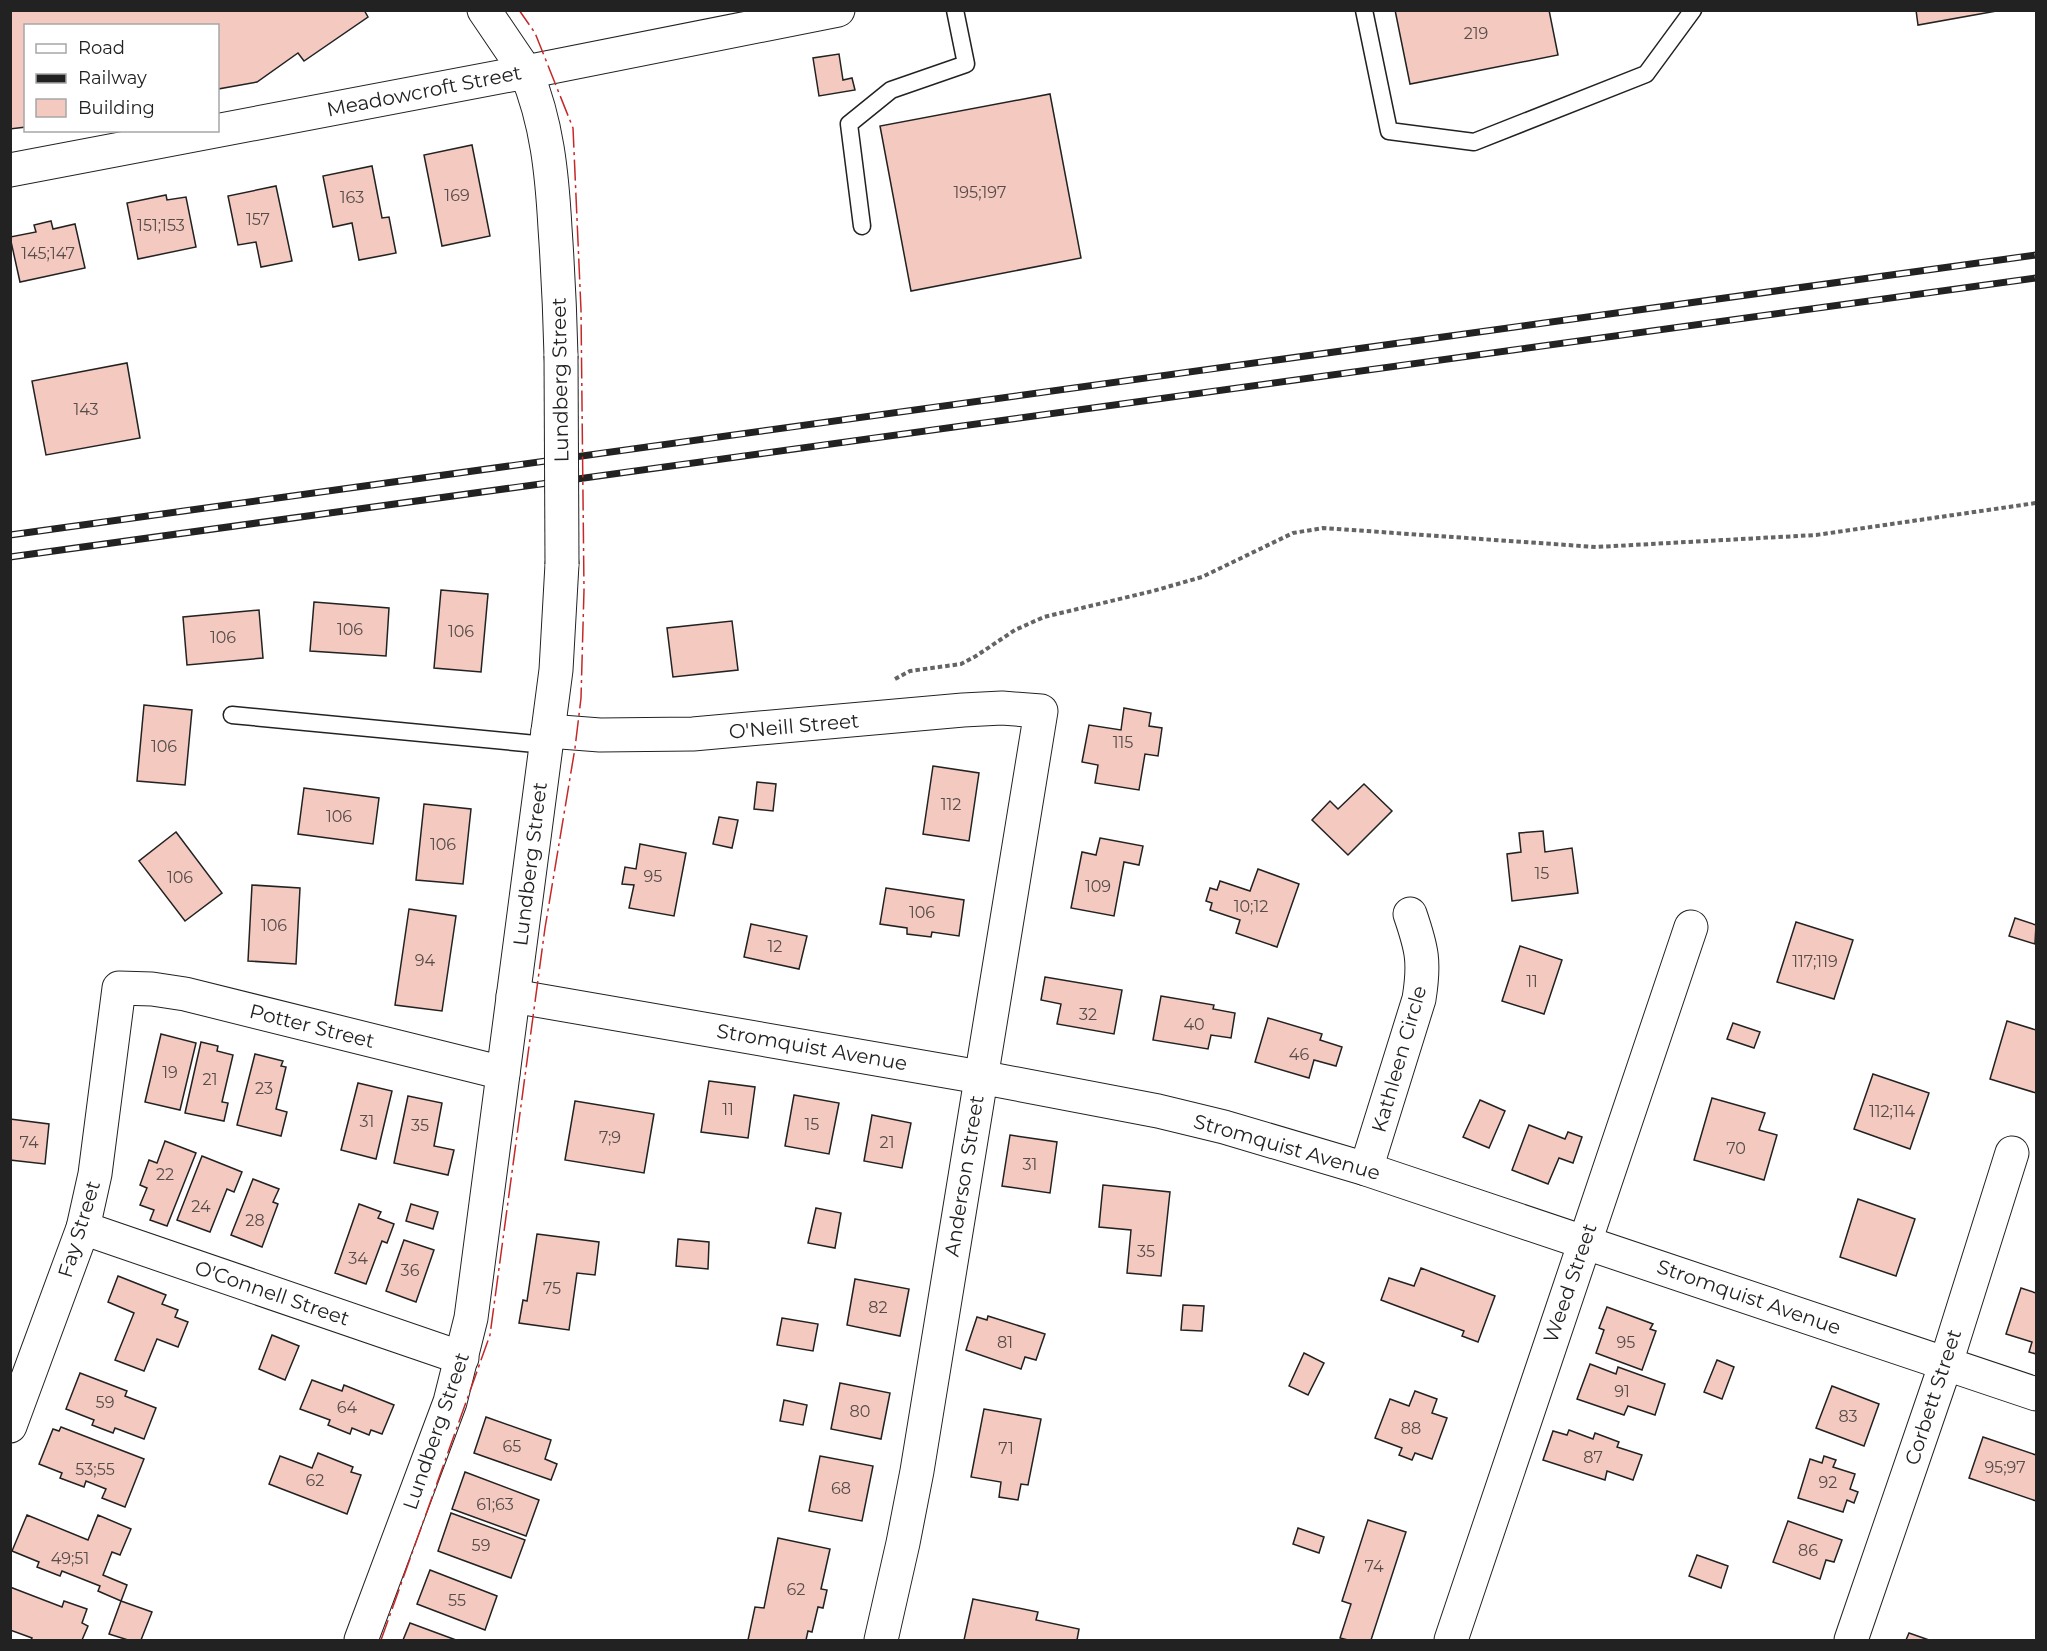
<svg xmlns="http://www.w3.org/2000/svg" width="2047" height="1651" font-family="Montserrat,sans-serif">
<rect width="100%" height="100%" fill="#fff"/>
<g fill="#f3c9c0" stroke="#222" stroke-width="1.5">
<path d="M10 10H364L368 17 304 61 298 53 257 82 218 89V26H26V127L10 129Z"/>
<path d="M1395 10H1549L1558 55 1410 84Z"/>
<path d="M1916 10H2002L1918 25Z"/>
<path d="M839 54 843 80 852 78 855 90 819 96 813 58Z"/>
<path d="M1050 94 1081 258 911 291 880 126Z"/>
<path d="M472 145 490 236 442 246 424 155Z"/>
<path d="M372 166 382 218 389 217 396 253 359 260 352 223 333 227 323 176Z"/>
<path d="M276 186 292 261 261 267 256 242 238 245 228 196Z"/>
<path d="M166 195 167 200 186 197 196 247 138 259 127 203Z"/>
<path d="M51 221 53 229 75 224 85 268 20 282 10 237 36 232 34 225Z"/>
<path d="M127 363 140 438 46 455 32 381Z"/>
<path d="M441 590 488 594 481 672 434 668Z"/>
<path d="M314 602 389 608 386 656 310 651Z"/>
<path d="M259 610 263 658 187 665 183 617Z"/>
<path d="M732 621 738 670 673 677 667 628Z"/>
<path d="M144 705 192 710 185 785 137 781Z"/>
<path d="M1124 708 1151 713 1149 726 1162 728 1158 756 1145 754 1139 790 1095 783 1098 765 1082 762 1089 725 1121 730Z"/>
<path d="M933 766 979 773 969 841 923 834Z"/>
<path d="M757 782 776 784 773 811 754 809Z"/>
<path d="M1364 784 1392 811 1348 855 1312 820 1330 801 1338 809Z"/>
<path d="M304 788 379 798 373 844 298 834Z"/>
<path d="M424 804 471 809 463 884 416 880Z"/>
<path d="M719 817 738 820 732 848 713 844Z"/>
<path d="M1543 831 1545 852 1572 848 1578 893 1512 901 1507 854 1521 852 1519 833Z"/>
<path d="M176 832 222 893 185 921 139 861Z"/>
<path d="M1100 838 1143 846 1139 865 1124 862 1114 916 1071 908 1082 852 1096 855Z"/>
<path d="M640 844 686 853 674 916 629 908 634 885 622 884 625 867 636 869Z"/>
<path d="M1258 869 1299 884 1277 947 1236 933 1240 920 1210 910 1212 903 1206 901 1210 888 1217 890 1220 881 1250 891Z"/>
<path d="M252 885 300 888 296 964 248 961Z"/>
<path d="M886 888 964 900 959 936 932 932 931 937 907 934V928L880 924Z"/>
<path d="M409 909 456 916 442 1011 395 1005Z"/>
<path d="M2015 918 2036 925 2035 944 2009 936Z"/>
<path d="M1796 922 1853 940 1834 999 1777 982Z"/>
<path d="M751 924 807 936 799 969 744 957Z"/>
<path d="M1520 946 1562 960 1544 1014 1502 1001Z"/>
<path d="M1045 977 1122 990 1114 1034 1057 1024 1061 1004 1041 1000Z"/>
<path d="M1161 996 1214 1005 1213 1009 1235 1013 1231 1038 1211 1035 1208 1049 1153 1040Z"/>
<path d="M1268 1018 1322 1034 1320 1040 1342 1047 1336 1066 1314 1060 1309 1078 1255 1062Z"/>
<path d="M2007 1021 2036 1030V1093L1990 1079Z"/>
<path d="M1733 1023 1760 1032 1754 1048 1727 1039Z"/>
<path d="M161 1034 196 1043 180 1110 145 1102Z"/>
<path d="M201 1042 218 1046 217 1051 233 1055 222 1102 228 1103 224 1121 185 1113Z"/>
<path d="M255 1054 283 1061 281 1066 286 1067 276 1109 287 1112 281 1136 237 1125Z"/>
<path d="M1873 1074 1929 1093 1910 1149 1854 1129Z"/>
<path d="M709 1081 755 1087 748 1138 701 1132Z"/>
<path d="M358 1083 392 1091 376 1159 341 1150Z"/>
<path d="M794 1095 839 1103 829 1154 785 1146Z"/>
<path d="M408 1096 442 1103 434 1146 454 1150 448 1175 394 1163Z"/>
<path d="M1712 1098 1765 1113 1759 1130 1777 1135 1764 1180 1694 1160Z"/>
<path d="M1480 1100 1505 1111 1489 1148 1463 1137Z"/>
<path d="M575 1101 654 1114 644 1173 565 1160Z"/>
<path d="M872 1115 911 1123 902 1168 864 1161Z"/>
<path d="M10 1119 49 1124 45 1164 10 1160Z"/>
<path d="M1529 1125 1565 1139 1568 1132 1582 1137 1573 1163 1559 1158 1548 1184 1512 1170Z"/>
<path d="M1010 1135 1057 1142 1050 1193 1002 1186Z"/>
<path d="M165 1141 196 1153 167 1226 150 1220 154 1210 140 1205 147 1188 140 1185 149 1160 157 1163Z"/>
<path d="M202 1156 242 1172 234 1192 227 1189 210 1232 177 1220Z"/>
<path d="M253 1179 279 1189 273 1202 278 1204 262 1247 231 1235Z"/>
<path d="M1103 1185 1170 1192 1161 1276 1127 1273 1131 1230 1099 1227Z"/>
<path d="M1858 1199 1915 1219 1896 1276 1840 1257Z"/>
<path d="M359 1204 381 1212 378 1218 394 1224 387 1243 382 1241 366 1284 335 1273Z"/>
<path d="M411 1204 438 1212 433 1229 406 1221Z"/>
<path d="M816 1208 841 1213 835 1248 808 1243Z"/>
<path d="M537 1234 599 1242 595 1275 577 1273 569 1330 519 1323 523 1300 527 1301Z"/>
<path d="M678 1239 709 1242 708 1269 676 1266Z"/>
<path d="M404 1240 434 1250 416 1302 386 1291Z"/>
<path d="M1421 1268 1495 1296 1478 1342 1462 1336 1464 1331 1381 1300 1389 1278 1414 1286Z"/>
<path d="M118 1276 166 1295 162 1304 178 1310 175 1317 188 1322 178 1347 157 1339 144 1371 115 1360 134 1313 108 1302Z"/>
<path d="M855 1279 909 1289 900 1336 847 1325Z"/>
<path d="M2021 1288 2036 1293V1354L2029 1352 2032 1342 2006 1334Z"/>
<path d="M1183 1305 1204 1306 1202 1331 1181 1330Z"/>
<path d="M1607 1307 1653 1324 1650 1329 1656 1331 1642 1370 1596 1353 1604 1330 1599 1328Z"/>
<path d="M988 1316 1045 1334 1036 1360 1025 1357 1021 1369 966 1350 977 1317 987 1320Z"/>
<path d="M782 1318 818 1324 813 1351 777 1345Z"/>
<path d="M272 1335 299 1346 285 1380 259 1369Z"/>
<path d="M1304 1353 1324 1363 1308 1395 1289 1386Z"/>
<path d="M1717 1360 1734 1367 1722 1399 1704 1392Z"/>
<path d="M1590 1364 1616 1374 1618 1367 1665 1384 1655 1415 1628 1406 1624 1415 1577 1399Z"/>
<path d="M80 1373 127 1391 125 1396 156 1408 144 1439 115 1428 113 1433 92 1425 94 1420 66 1409Z"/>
<path d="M312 1380 342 1391 344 1385 394 1405 382 1434 371 1430 369 1435 352 1428 350 1434 328 1425 330 1420 300 1409Z"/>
<path d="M840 1383 890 1393 881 1439 831 1429Z"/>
<path d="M1832 1386 1879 1404 1864 1446 1816 1428Z"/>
<path d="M1415 1391 1437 1399 1432 1413 1447 1418 1432 1459 1415 1453 1412 1460 1399 1455 1402 1448 1375 1438 1390 1399 1409 1406Z"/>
<path d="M784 1400 807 1405 803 1425 780 1421Z"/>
<path d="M984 1409 1041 1419 1028 1485 1021 1484 1018 1500 999 1497 1001 1482 971 1477Z"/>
<path d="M486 1417 551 1440 545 1459 557 1464 551 1480 474 1453Z"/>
<path d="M61 1427 144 1459 125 1507 102 1498 106 1489 86 1481 84 1487 60 1478 62 1473 39 1464 53 1429 59 1431Z"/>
<path d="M1569 1430 1593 1439 1595 1433 1619 1442 1617 1447 1642 1455 1633 1480 1607 1471 1605 1480 1543 1460 1553 1431 1567 1435Z"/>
<path d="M1983 1437 2036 1455V1501L1969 1478Z"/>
<path d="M318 1453 353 1467 351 1472 361 1475 347 1514 269 1484 280 1456 312 1468Z"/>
<path d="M820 1456 873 1466 862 1521 809 1511Z"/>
<path d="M1824 1456 1836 1460 1833 1467 1855 1474 1850 1489 1858 1492 1854 1503 1847 1500 1843 1512 1798 1498 1810 1459 1822 1463Z"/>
<path d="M465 1472 539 1500 526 1536 452 1509Z"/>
<path d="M451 1513 525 1540 511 1578 438 1551Z"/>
<path d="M27 1515 88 1540 98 1515 131 1529 120 1555 112 1552 103 1575 127 1585 121 1601 98 1591 100 1586 62 1571 60 1576 37 1567 39 1562 12 1551Z"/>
<path d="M1368 1520 1406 1532 1371 1640H1348L1340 1638 1351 1604 1342 1601Z"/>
<path d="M1788 1521 1842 1540 1834 1562 1826 1560 1820 1579 1773 1562Z"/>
<path d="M1298 1528 1324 1537 1319 1553 1293 1544Z"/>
<path d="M778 1538 830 1549 821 1589 827 1590 823 1608 818 1607 812 1632 808 1631 806 1640H748L755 1607 764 1608Z"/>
<path d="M1697 1555 1728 1566 1721 1588 1689 1576Z"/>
<path d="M430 1570 497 1596 485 1630 417 1604Z"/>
<path d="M10 1587 62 1607 64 1601 87 1609 82 1623 88 1626 82 1640H31L32 1638 10 1630Z"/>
<path d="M973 1599 1038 1612 1036 1620 1079 1629 1077 1640H964Z"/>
<path d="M121 1601 152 1612 141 1640H128L109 1634Z"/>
<path d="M410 1623 456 1640H403Z"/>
<path d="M1909 1633 1929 1640H1906Z"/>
</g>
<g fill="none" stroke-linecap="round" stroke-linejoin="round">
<g stroke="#222" stroke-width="19">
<g id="lane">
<path d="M1364 10 1389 131 1474 142 1646 74 1693 10"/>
<path d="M862 226 849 124 891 90 966 64 955 10"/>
<path d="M232 715 546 745"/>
</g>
</g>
<g stroke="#222" stroke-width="35">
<g id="street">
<path d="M484 10 526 72 838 10"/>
<path d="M548 731 600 735 693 734 963 710 1002 708 1041 711 917 1471 903 1543 881 1640"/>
<path d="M513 996 980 1077 1158 1111 1224 1127 1366 1169 2036 1394"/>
<path d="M1366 1169 1419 999C1425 962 1422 949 1410 914"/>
<path d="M83 1228 462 1358"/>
<path d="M10 1426 83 1228 95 1174 119 988 152 989 185 994 503 1073"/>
<path d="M1451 1640 1691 927"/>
<path d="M1851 1640 1946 1363 2012 1153"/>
</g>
</g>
<g stroke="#222" stroke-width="35">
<g id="secondary">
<path d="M10 170 526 72C547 122 552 174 555 228 558 271 560 314 561 356"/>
<path d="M361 1640 450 1402 471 1318 556 670 562 564"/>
</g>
</g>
<path stroke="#646464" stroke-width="4" stroke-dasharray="4.5 3" stroke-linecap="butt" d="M895 679 910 671 961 664 976 656 1015 630 1044 617 1153 591 1202 577 1293 533 1323 528 1596 547 1816 535 2036 503"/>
<use href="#lane" stroke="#fff" stroke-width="16"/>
<use href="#street" stroke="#fff" stroke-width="33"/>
<use href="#secondary" stroke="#fff" stroke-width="33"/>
<g stroke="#222" stroke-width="7">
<g id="rail">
<path d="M10 535 2036 255"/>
<path d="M10 557 2036 278"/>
</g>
</g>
<use href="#rail" stroke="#fff" stroke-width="4.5" stroke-dasharray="14" stroke-linecap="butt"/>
<g stroke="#222" stroke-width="35" stroke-linecap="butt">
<path id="secondary-bridge" d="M561 356 562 564"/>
</g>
<use href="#secondary-bridge" stroke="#fff" stroke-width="33"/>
<path stroke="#c62828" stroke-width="1.5" stroke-dasharray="21 4.5 3 4.5" stroke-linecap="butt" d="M381 1640 490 1335 545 928 575 748 581 698 584 590 581 310 573 128 535 33 519 10"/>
</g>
<g text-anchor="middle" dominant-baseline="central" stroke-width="4.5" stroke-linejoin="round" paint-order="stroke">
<g font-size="16" fill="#564c4a">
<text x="1476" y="33">219</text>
<text x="980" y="192">195;197</text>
<text x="457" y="195">169</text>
<text x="352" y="197">163</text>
<text x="258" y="219">157</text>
<text x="161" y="225">151;153</text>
<text x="48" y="253">145;147</text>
<text x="86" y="409">143</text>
<text x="350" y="629">106</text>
<text x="461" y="631">106</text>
<text x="223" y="637">106</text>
<text x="1123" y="742">115</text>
<text x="164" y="746">106</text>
<text x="951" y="804">112</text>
<text x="339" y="816">106</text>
<text x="443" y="844">106</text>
<text x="1542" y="873">15</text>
<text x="653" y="876">95</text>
<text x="180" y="877">106</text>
<text x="1098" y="886">109</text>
<text x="1251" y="906">10;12</text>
<text x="922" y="912">106</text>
<text x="274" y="925">106</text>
<text x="775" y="946">12</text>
<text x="425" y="960">94</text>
<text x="1815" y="961">117;119</text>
<text x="1532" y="981">11</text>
<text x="1088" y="1014">32</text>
<text x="1194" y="1024">40</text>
<text x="1299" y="1054">46</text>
<text x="170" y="1072">19</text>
<text x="210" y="1079">21</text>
<text x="264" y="1088">23</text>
<text x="728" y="1109">11</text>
<text x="1892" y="1111">112;114</text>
<text x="367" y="1121">31</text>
<text x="812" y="1124">15</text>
<text x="420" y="1125">35</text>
<text x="610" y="1137">7;9</text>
<text x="29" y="1142">74</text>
<text x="887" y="1142">21</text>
<text x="1736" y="1148">70</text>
<text x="1030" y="1164">31</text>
<text x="165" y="1174">22</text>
<text x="201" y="1206">24</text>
<text x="255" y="1220">28</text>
<text x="1146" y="1251">35</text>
<text x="358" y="1258">34</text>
<text x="410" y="1270">36</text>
<text x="552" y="1288">75</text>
<text x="878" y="1307">82</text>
<text x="1005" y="1342">81</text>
<text x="1626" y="1342">95</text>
<text x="1622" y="1391">91</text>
<text x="105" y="1402">59</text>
<text x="347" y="1407">64</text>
<text x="860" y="1411">80</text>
<text x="1848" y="1416">83</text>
<text x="1411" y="1428">88</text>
<text x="512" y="1446">65</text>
<text x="1006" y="1448">71</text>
<text x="1593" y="1457">87</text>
<text x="2005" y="1467">95;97</text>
<text x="95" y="1469">53;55</text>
<text x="315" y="1480">62</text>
<text x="1828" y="1482">92</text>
<text x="841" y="1488">68</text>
<text x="495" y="1504">61;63</text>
<text x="481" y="1545">59</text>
<text x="1808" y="1550">86</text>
<text x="70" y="1558">49;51</text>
<text x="1374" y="1566">74</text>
<text x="796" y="1589">62</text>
<text x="457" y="1600">55</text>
</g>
<g font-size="20" fill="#222" stroke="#fff">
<text transform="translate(424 91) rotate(-11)">Meadowcroft Street</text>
<text transform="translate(560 380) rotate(-91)">Lundberg Street</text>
<text transform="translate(794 726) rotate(-5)">O'Neill Street</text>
<text transform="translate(530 864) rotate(-83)">Lundberg Street</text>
<text transform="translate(312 1026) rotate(14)">Potter Street</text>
<text transform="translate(812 1047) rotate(10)">Stromquist Avenue</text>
<text transform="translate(1399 1059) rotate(-74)">Kathleen Circle</text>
<text transform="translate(1287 1147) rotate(16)">Stromquist Avenue</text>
<text transform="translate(964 1176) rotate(-81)">Anderson Street</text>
<text transform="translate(79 1229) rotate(-73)">Fay Street</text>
<text transform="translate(1570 1283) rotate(-71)">Weed Street</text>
<text transform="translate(272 1293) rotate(19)">O'Connell Street</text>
<text transform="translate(1749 1297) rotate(19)">Stromquist Avenue</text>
<text transform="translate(1933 1397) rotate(-72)">Corbett Street</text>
<text transform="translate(436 1431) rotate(-71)">Lundberg Street</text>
</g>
</g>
<rect width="2047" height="1651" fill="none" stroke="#222222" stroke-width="24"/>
<rect x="24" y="24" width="195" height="108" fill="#ffffff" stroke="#a7a7a7" stroke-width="1.5"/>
<rect x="36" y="44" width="30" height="9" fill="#ffffff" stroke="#a7a7a7" stroke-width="1.5"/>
<text x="78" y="54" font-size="18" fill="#222222">Road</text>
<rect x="36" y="74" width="30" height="9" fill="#222222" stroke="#a7a7a7" stroke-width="1.5"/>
<text x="78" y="84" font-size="18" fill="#222222">Railway</text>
<rect x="36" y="99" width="30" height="18" fill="#f3c9c0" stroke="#a7a7a7" stroke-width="1.5"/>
<text x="78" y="114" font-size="18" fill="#222222">Building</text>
</svg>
